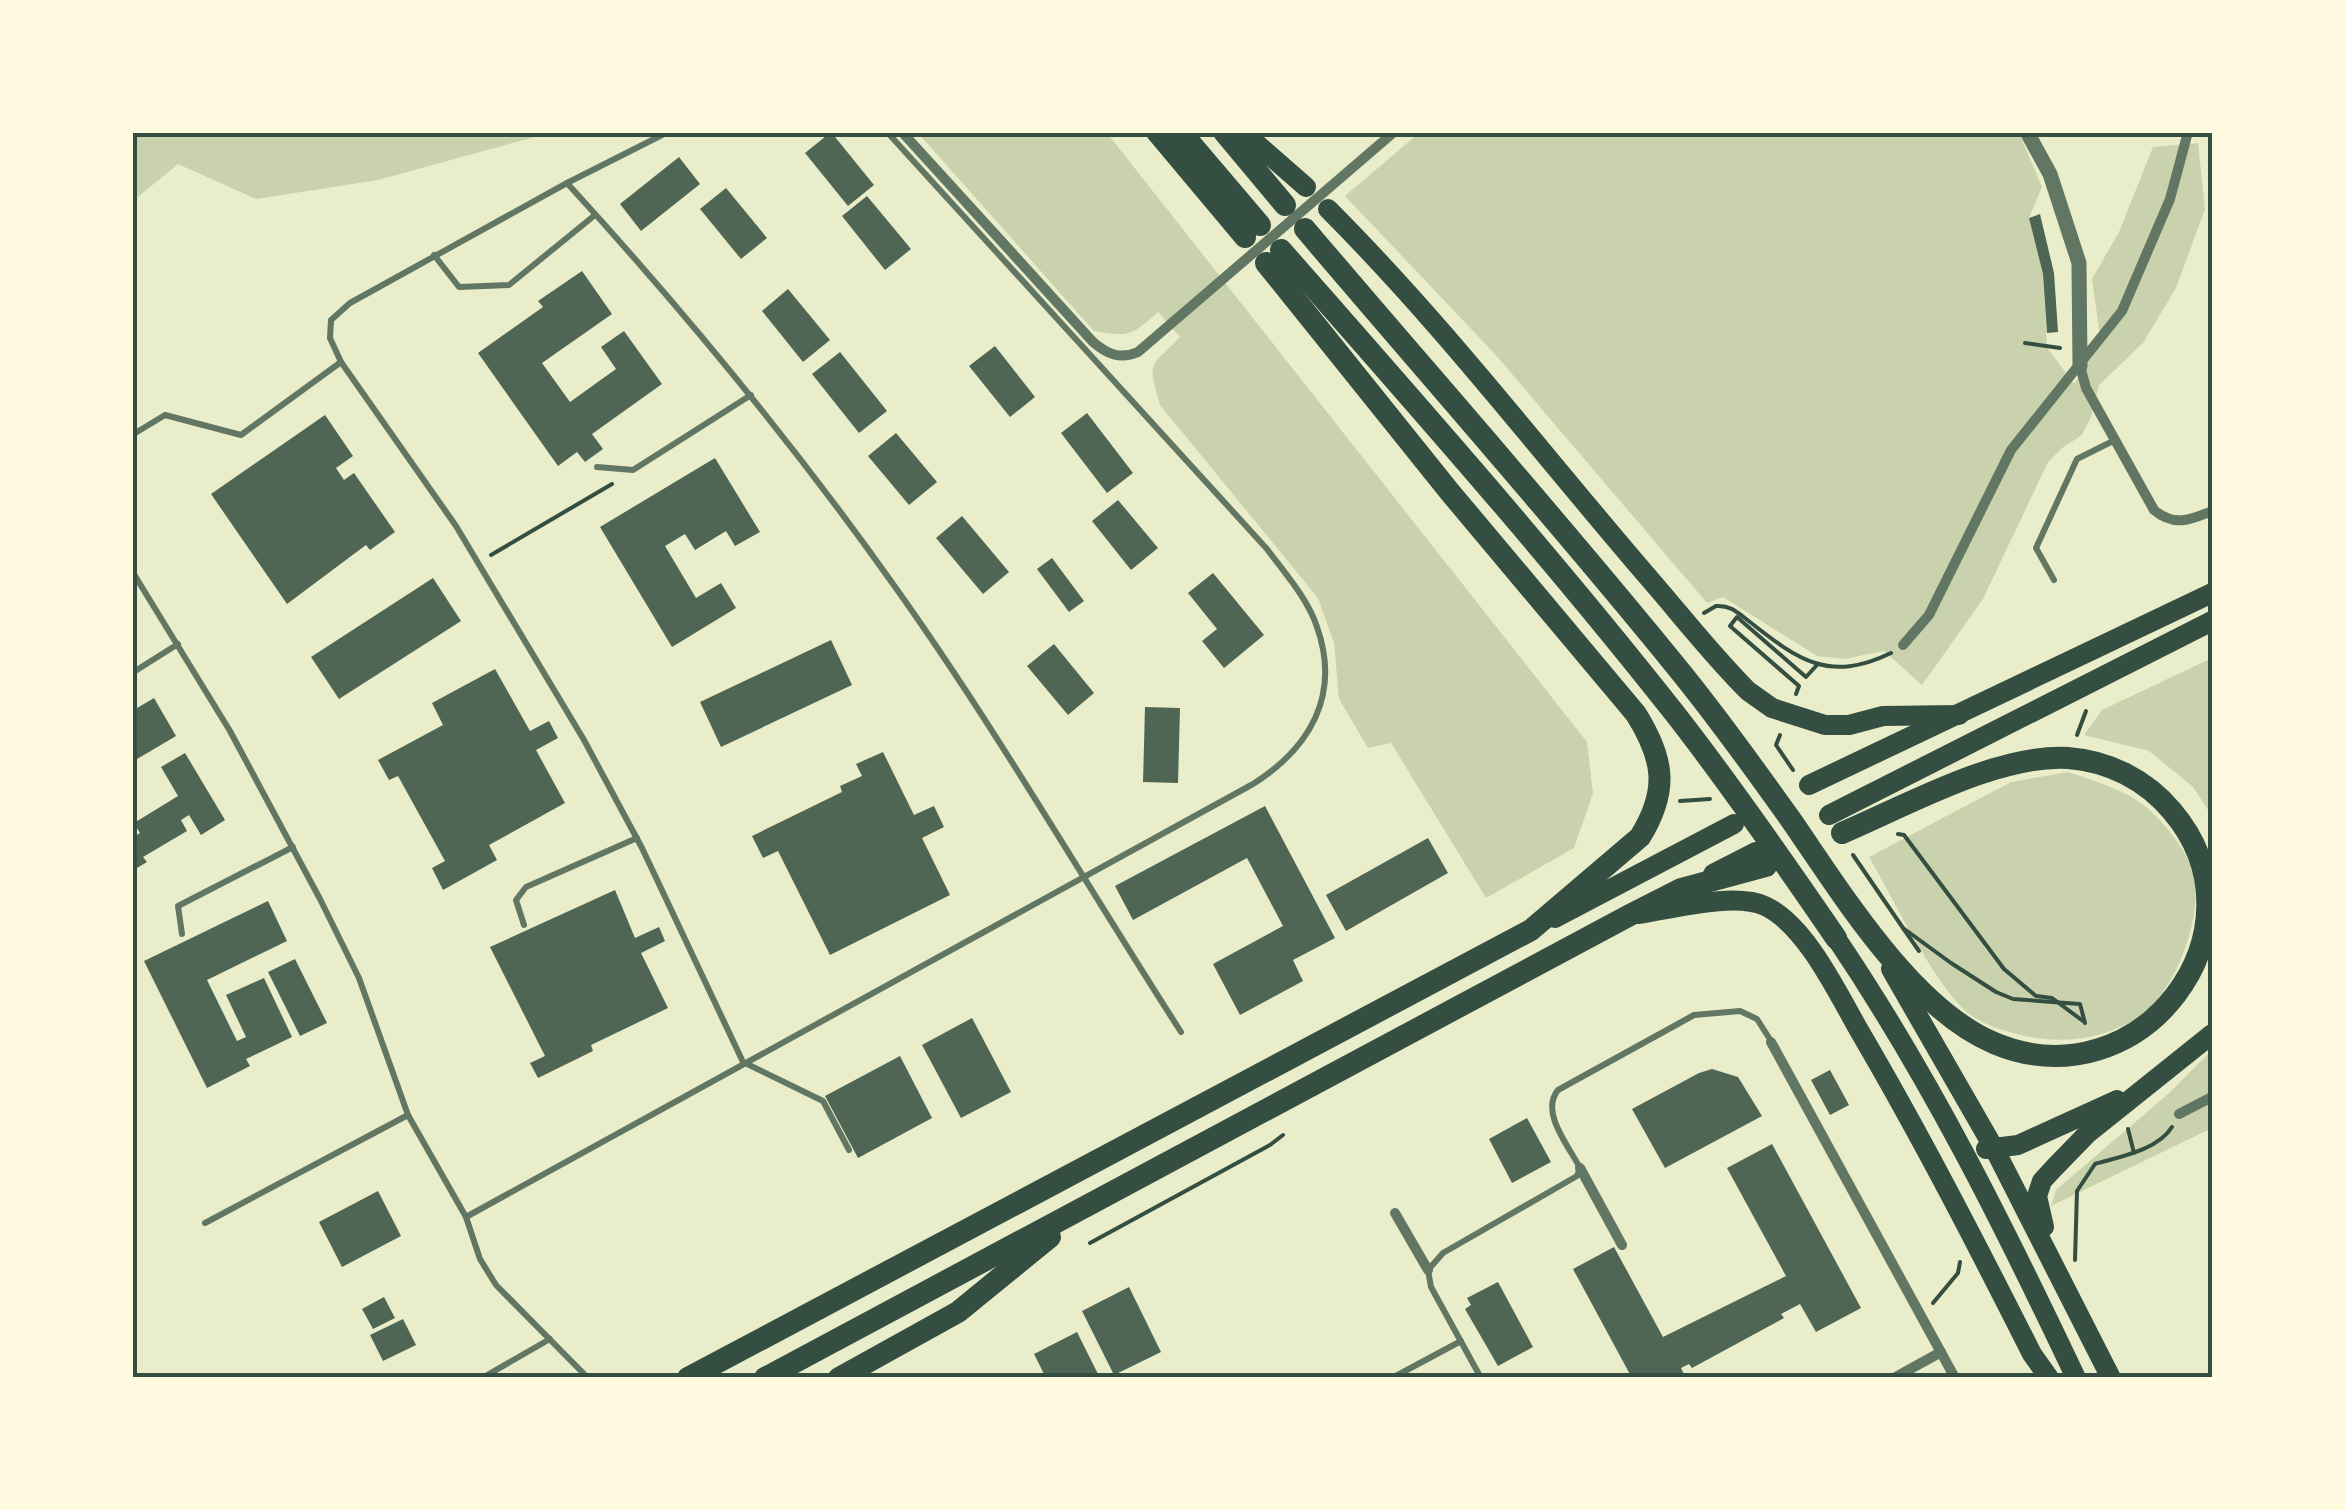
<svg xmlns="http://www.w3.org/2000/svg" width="2345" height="1510" font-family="Barlow,sans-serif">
<rect width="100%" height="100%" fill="#e9edc9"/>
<g fill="#cad2ad">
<path d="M133 132H549V133L378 180 256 199 178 164 133 201Z"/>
<path d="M918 133H1107L1587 742 1593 793 1574 848 1486 898 1391 743 1368 748 1339 699 1334 643 1318 598 1160 405C1147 360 1150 368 1180 337L1158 312C1131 336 1129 337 1094 331Z"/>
<path d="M1419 133H2019L2042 187 2029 218 2043 274 2047 347 2074 384 2101 343 2092 279 2119 232 2153 147 2198 143 2205 209 2176 288 2143 343 2099 385 2091 417 2082 435 2062 448 2048 462 1983 599 1922 685 1884 651 1844 659 1817 656 1723 597 1707 603 1494 353 1345 196Z"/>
<path d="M2212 658V816L2193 787 2149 751 2084 735 2102 710Z"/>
<path d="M2068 772C2092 780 2116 787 2138 801 2158 814 2187 849 2193 873 2204 912 2179 979 2151 1006 2121 1035 2076 1044 2037 1038 2017 1035 1990 1028 1972 1016 1938 993 1892 896 1869 857L2011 782Z"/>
<path d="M2212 1050V1128L2051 1206 2056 1190 2167 1095Z"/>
</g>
<g fill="#4f6655">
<path d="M831 132 874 185 848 206 805 153Z"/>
<path d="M679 157 700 184 641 231 620 204Z"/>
<path d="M726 188 767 238 741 259 700 209Z"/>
<path d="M867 196 911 249 885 270 842 216Z"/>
<path d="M2040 214 2054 273 2058 332 2047 333 2043 274 2029 218Z"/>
<path d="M582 271 612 314 542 363 570 402 616 369 601 347 624 331 662 384 592 434 603 449 585 462 577 452 558 466 478 353 543 307 538 301Z"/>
<path d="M788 289 830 340 803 362 762 311Z"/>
<path d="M995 346 1035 397 1010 417 969 366Z"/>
<path d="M840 352 887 411 859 433 812 374Z"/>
<path d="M1087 413 1133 473 1107 493 1061 433Z"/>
<path d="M325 415 353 456 336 468 344 480 354 473 395 532 370 550 366 545 287 604 211 494Z"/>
<path d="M896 433 937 482 909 505 868 456Z"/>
<path d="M715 458 760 532 735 546 726 531 695 550 685 534 665 546 696 598 721 583 736 608 672 647 600 527Z"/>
<path d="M1118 500 1158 548 1131 570 1092 521Z"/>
<path d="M962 516 1009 572 983 594 936 538Z"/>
<path d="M1052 558 1084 601 1069 612 1037 569Z"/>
<path d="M1213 573 1264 635 1224 668 1202 641 1217 629 1188 593Z"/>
<path d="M433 578 461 621 339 699 311 657Z"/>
<path d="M831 640 852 685 721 747 700 702Z"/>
<path d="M1054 644 1094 693 1068 715 1027 666Z"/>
<path d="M495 669 530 731 549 721 558 738 536 750 565 803 489 845 497 860 443 890 432 868 445 861 398 776 389 780 378 760 443 725 432 703Z"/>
<path d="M154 698 176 736 132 762V711Z"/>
<path d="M1145 707 1180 708 1178 783 1143 782Z"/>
<path d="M883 752 914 815 934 806 944 827 922 838 950 895 830 955 778 851 763 858 752 836 842 792 840 786 862 776 856 764Z"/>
<path d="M185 753 225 820 201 835 189 815 181 820 187 831 143 857 147 862 132 871V838L140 833 134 823 178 796 161 767Z"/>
<path d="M1265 806 1335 938 1293 960 1303 981 1240 1015 1213 964 1283 926 1247 858 1133 920 1115 886Z"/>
<path d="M1428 838 1448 873 1346 931 1326 895Z"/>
<path d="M615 890 635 938 659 927 665 941 641 953 668 1008 591 1045 593 1051 538 1078 530 1063 545 1056 490 947Z"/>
<path d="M268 901 287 941 207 980 237 1041 246 1037 226 995 264 978 292 1037 246 1059 250 1066 207 1088 144 961Z"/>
<path d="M295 959 327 1023 300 1036 268 972Z"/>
<path d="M972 1018 1011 1092 961 1118 922 1045Z"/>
<path d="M900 1056 932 1118 858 1158 825 1096Z"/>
<path d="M1712 1069 1738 1077 1762 1116 1665 1168 1632 1109 1699 1073Z"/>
<path d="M1830 1070 1849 1105 1830 1115 1811 1080Z"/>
<path d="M1527 1118 1551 1162 1512 1183 1489 1139Z"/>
<path d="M1772 1144 1861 1308 1816 1332 1800 1304 1781 1314 1784 1318 1692 1368 1689 1364 1681 1368 1686 1378H1632L1573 1269 1614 1247 1663 1337 1786 1276 1727 1168Z"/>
<path d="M378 1191 401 1236 342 1267 319 1222Z"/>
<path d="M1498 1282 1533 1347 1498 1366 1465 1309 1471 1305 1467 1298Z"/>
<path d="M1129 1287 1161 1352 1114 1375 1082 1311Z"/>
<path d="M384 1297 395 1318 373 1329 362 1309Z"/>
<path d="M403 1319 416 1345 383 1361 370 1335Z"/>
<path d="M1077 1332 1100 1378H1046L1034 1354Z"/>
</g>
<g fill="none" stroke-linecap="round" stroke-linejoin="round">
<g stroke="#344e41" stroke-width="4">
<path d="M1302 132H1304"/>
<path d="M2211 132 2212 133"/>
<path d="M2025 343 2060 348"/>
<path d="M491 555 612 484"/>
<path d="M1704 613 1716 606C1731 605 1738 613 1750 622 1798 660 1829 683 1891 653"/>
<path d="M1796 694 1799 686 1730 626 1737 617 1806 677 1817 665"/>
<path d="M1780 735 1776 745 1793 770"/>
<path d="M2077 735 2086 711"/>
<path d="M1680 801 1710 799"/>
<path d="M1898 834 1904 835 2004 969 2036 996 2052 998 2083 1021"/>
<path d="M1853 855 1903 928 1951 963 1996 992 2013 999 2080 1004 2085 1023"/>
<path d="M1903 928 1919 951"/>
<path d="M2128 1129 2134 1153"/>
<path d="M1090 1243 1270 1145 1283 1135"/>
<path d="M2075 1260 2077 1191 2095 1164C2119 1157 2158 1150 2172 1127"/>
<path d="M1933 1303 1958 1273 1960 1262"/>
</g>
<g stroke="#617663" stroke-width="6">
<path d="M668 132 567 183 350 303 331 320 330 338 341 362 456 526 584 740 642 848 743 1062 823 1101 849 1150"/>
<path d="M567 183C684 311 793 443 893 584 996 728 1085 883 1181 1032"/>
<path d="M434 255 459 287 509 285 595 215"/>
<path d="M132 435 165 415 241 435 341 362"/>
<path d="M597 467 633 470 751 395"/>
<path d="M132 571 230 731 320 899 359 978 408 1115 466 1217 480 1259 496 1285 588 1378"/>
<path d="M2054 580 2036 548 2077 459 2113 441"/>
<path d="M132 673 178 644"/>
<path d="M524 925 516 900 526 887 637 838"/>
<path d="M182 934 178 906 293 847"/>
<path d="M466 1217 1253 784C1310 748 1341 695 1317 627 1308 599 1284 572 1267 549L887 132"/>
<path d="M205 1223 408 1115"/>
<path d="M482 1378 550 1339"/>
<path d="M1392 1378 1461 1341"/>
<path d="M1481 1378 1431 1287 1428 1270 1443 1253 1577 1176 1580 1168C1568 1145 1540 1112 1558 1090L1694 1015 1740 1011 1757 1019 1771 1041"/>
</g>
<g stroke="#617663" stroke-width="10">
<path d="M902 132 1093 342C1107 354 1120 360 1138 352L1394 132"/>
<path d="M2080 366 2086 388 2154 510C2174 527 2191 520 2212 511"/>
<path d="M1903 645 1929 615 2011 450 2122 311 2170 199 2188 132"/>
<path d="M1771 1042 1955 1378"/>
<path d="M2179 1114 2212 1097"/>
<path d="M1580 1168 1622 1245"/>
<path d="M1395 1213 1428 1270"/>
<path d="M1894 1378 1941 1352"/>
</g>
<path stroke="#617663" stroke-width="15" d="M2027 132 2050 174 2079 263 2080 366"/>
<g stroke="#344e41" stroke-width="20">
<path d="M1243 132 1306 187"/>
<path d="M1328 209C1443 324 1542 454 1648 577 1681 615 1712 655 1748 691L1772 708 1825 725H1849L1883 716 1959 715"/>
<path d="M1809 785 2212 593"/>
<path d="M1829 815 2212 621"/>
<path d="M1713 874 1756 852"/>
<path d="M1638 914C1673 909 1734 892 1765 906 1806 925 1838 994 1860 1032 1922 1138 1977 1245 2032 1354L2049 1378"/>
<path d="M1555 918 1734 824"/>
<path d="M1836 938C1930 1077 2004 1226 2076 1378"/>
<path d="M1891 969 1995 1150 2111 1378"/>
<path d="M1986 1149 2018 1145 2117 1100"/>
<path d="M2044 1227 2037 1196 2042 1181 2054 1168 2087 1134 2212 1034"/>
</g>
<g stroke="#344e41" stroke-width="22">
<path d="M1157 132 1245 237"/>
<path d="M1181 132 1260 225"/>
<path d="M1224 132 1285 205"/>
<path d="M1305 229C1428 374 1555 517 1675 665 1716 715 1754 768 1791 820 1841 892 1911 1008 1994 1043 2140 1105 2273 930 2172 811 2146 780 2109 761 2068 758 1997 754 1906 806 1842 833"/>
<path d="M1281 250C1415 403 1550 555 1676 715 1732 787 1784 862 1836 938"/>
<path d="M688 1378 1531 930 1640 837C1669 790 1664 759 1636 714L1449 491 1266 263"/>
<path d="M765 1378 1630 915 1681 889 1766 866"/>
<path d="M839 1378 958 1312 1050 1237"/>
</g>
</g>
<rect width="2345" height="1510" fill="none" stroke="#fefae0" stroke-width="270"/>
<rect x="135" y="135" width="2075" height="1240" fill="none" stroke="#344e41" stroke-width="4"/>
</svg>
